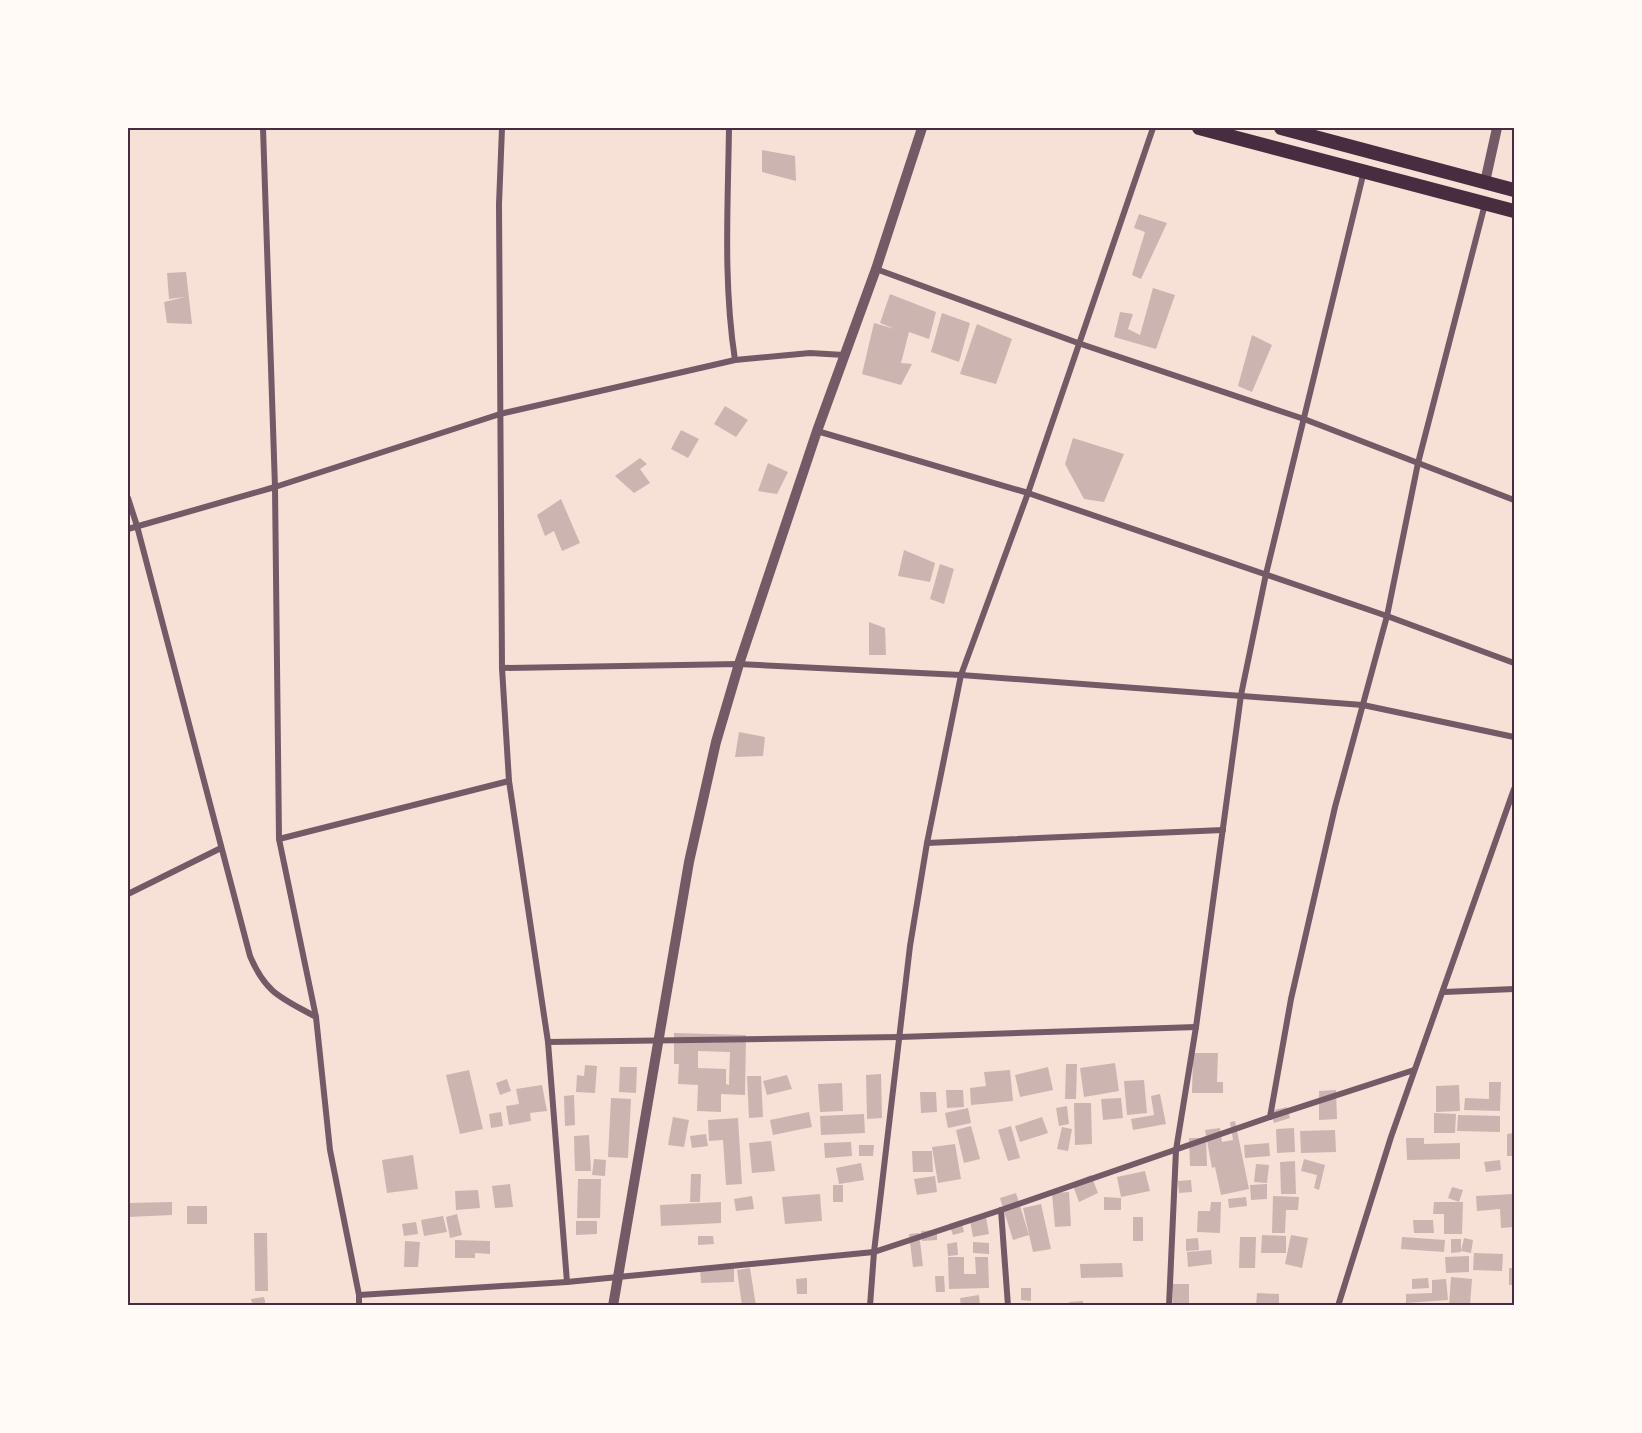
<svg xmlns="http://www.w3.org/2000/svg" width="1642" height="1433" font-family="'Open Sans',sans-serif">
<rect width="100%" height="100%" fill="#f7e1d7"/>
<g fill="#ccb4b1" fill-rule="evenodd">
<path d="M762 150 795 156 796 181 762 172Z"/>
<path d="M1139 214 1167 223 1141 279 1132 275 1145 232 1134 228Z"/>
<path d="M186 272 192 324 167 323 164 302 185 297 169 299 167 273Z"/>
<path d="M1153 288 1175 295 1156 349 1114 337 1120 312 1133 314 1128 329 1140 335Z"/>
<path d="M890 294 936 312 929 339 909 332 901 363 912 364 901 385 862 374 874 323 895 329 880 323Z"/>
<path d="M942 313 970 323 959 362 931 352Z"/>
<path d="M977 324 1012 339 996 384 960 374Z"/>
<path d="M1252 335 1272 345 1252 392 1238 386Z"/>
<path d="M725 406 748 420 736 437 714 424Z"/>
<path d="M681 430 699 439 688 458 671 449Z"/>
<path d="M1073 438 1124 454 1104 502 1084 499 1065 464Z"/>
<path d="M640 458 647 464 640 469 650 483 634 493 615 476Z"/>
<path d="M768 463 788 472 777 494 758 491Z"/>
<path d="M561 499 580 543 562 551 554 531 545 536 537 515Z"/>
<path d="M904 550 935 563 930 582 898 576Z"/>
<path d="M940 564 954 569 944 604 930 599Z"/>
<path d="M869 622 885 628 886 655H869Z"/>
<path d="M739 732 765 737 763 756 735 757Z"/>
<path d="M674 1033 746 1035 745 1095 721 1094V1112L697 1111 698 1085 678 1084 679 1064H674ZM698 1051 730 1052 729 1085 726 1084V1069L698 1068Z"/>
<path d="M1193 1053H1218L1217 1082H1223V1093H1192Z"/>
<path d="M1115 1063 1119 1091 1084 1097 1080 1068Z"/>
<path d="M1066 1064H1077L1076 1099H1065Z"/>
<path d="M585 1065 597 1066 595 1093 576 1092 577 1075 584 1076Z"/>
<path d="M620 1067H637L636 1093 619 1092Z"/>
<path d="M1048 1067 1053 1090 1020 1097 1015 1075Z"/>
<path d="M469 1070 483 1129 460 1134 446 1075Z"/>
<path d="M1010 1070 1013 1101 971 1105 970 1088 986 1086 984 1072Z"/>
<path d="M881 1074 882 1118 867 1119 866 1075Z"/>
<path d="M787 1075 792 1089 767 1095 763 1081Z"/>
<path d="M747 1076H761L763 1117 749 1118Z"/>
<path d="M507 1079 511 1091 500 1095 496 1083Z"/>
<path d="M1144 1080 1147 1113 1127 1115 1124 1081Z"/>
<path d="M1489 1082H1501L1500 1111 1464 1110 1465 1098 1489 1099Z"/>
<path d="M842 1083 843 1111 820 1112 818 1084Z"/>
<path d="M542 1085 547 1111 530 1113 531 1121 509 1125 506 1106 519 1104 516 1089Z"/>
<path d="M1459 1085 1460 1111 1436 1112V1086Z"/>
<path d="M946 1090H963L964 1107 947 1108Z"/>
<path d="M1336 1090 1337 1119 1319 1120V1091Z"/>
<path d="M920 1092H936L937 1112 921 1113Z"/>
<path d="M1160 1094 1166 1124 1133 1130 1131 1119 1154 1115 1151 1096Z"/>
<path d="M574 1095 575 1125 565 1126 564 1096Z"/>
<path d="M611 1098 631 1099 628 1158 608 1157Z"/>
<path d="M1121 1098 1123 1118 1103 1120 1101 1099Z"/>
<path d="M1074 1103H1091L1092 1144 1075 1145Z"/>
<path d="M1067 1106 1069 1124 1059 1126 1056 1108Z"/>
<path d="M1287 1107 1290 1118 1274 1123 1270 1111Z"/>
<path d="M968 1108 971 1123 948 1128 945 1113Z"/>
<path d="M501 1112 503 1126 491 1128 489 1114Z"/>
<path d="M809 1112 812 1127 773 1135 770 1120Z"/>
<path d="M1434 1113 1456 1114 1455 1133H1434Z"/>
<path d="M864 1114 865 1133 821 1135 820 1116Z"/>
<path d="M1458 1115 1500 1116V1132L1457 1131Z"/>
<path d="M673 1117 689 1120 684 1147 668 1145Z"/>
<path d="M1042 1117 1048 1133 1020 1142 1015 1126Z"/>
<path d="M738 1118 742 1184 726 1185 723 1140 709 1141 708 1120Z"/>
<path d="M1235 1121 1249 1189 1221 1195 1215 1167 1212 1168 1205 1130 1220 1128 1222 1142 1233 1140 1230 1122Z"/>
<path d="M971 1126 980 1159 964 1163 956 1130Z"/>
<path d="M1011 1126 1020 1158 1008 1161 998 1130Z"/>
<path d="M1062 1127 1072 1129 1068 1151 1057 1149Z"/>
<path d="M1294 1128 1295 1152 1277 1153 1276 1129Z"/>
<path d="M1335 1130 1336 1152 1301 1153 1300 1131Z"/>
<path d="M1514 1133V1156H1507V1134Z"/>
<path d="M706 1134 708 1146 692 1148 690 1136Z"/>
<path d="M589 1135 591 1171H575L574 1136Z"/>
<path d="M1189 1138H1206L1207 1166H1190Z"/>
<path d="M1406 1138H1424V1144L1460 1143V1159L1407 1160Z"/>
<path d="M771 1141 775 1171 752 1173 749 1143Z"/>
<path d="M851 1142 852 1156 825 1158 824 1143Z"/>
<path d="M1269 1143 1270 1156 1245 1158 1244 1145Z"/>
<path d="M955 1144 961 1179 938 1183 932 1147Z"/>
<path d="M859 1145H874L873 1156H859Z"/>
<path d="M912 1151H932L933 1172H913Z"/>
<path d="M413 1155 418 1189 387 1193 382 1160Z"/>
<path d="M594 1159 606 1160 605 1176 592 1175Z"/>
<path d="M1304 1159 1325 1165 1319 1190 1314 1188 1317 1175 1301 1171Z"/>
<path d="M1500 1160 1501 1170 1486 1172 1484 1162Z"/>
<path d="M1295 1161 1296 1194H1281L1280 1162Z"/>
<path d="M861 1163 864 1180 839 1184 836 1168Z"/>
<path d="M1256 1164 1269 1165 1267 1183 1254 1182Z"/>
<path d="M1145 1171 1150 1191 1121 1197 1117 1177Z"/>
<path d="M691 1174H701L700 1202H690Z"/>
<path d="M1091 1175 1098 1193 1079 1202 1072 1183Z"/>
<path d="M935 1176 937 1192 917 1195 914 1179Z"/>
<path d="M578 1179H601L600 1218H577Z"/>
<path d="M1191 1180 1192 1192 1179 1193 1178 1181Z"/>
<path d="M510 1184 513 1207 495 1208 492 1186Z"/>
<path d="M1267 1184V1199L1251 1200 1250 1185Z"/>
<rect x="833" y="1185" width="10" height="17"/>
<path d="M1452 1187 1463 1190 1459 1202 1448 1198Z"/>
<path d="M478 1190 480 1208 456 1210 455 1191Z"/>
<path d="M1069 1192 1071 1226 1055 1227 1052 1193Z"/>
<path d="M1016 1193 1029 1235 1013 1240 1000 1198Z"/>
<path d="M820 1194 822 1221 785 1224 782 1197Z"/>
<path d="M1514 1194V1227L1501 1228 1500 1209 1477 1211 1476 1196Z"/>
<path d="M752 1196 754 1209 736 1211 734 1199Z"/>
<path d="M1273 1196 1299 1197 1298 1210H1286L1285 1233H1272Z"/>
<path d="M1104 1197 1121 1198V1210H1104Z"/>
<path d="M1246 1197 1247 1206 1229 1208 1228 1199Z"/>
<path d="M172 1202V1215L128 1217V1203Z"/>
<path d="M721 1202V1223L661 1226 660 1205Z"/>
<path d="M1211 1202H1221L1220 1233 1197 1232 1198 1211H1210Z"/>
<path d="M1434 1202H1463L1462 1234H1444V1214H1433Z"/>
<path d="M1041 1204 1051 1249 1033 1252 1023 1208Z"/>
<rect x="187" y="1206" width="20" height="18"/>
<path d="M457 1214 462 1235 450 1238 446 1217Z"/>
<path d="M443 1216 447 1232 424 1236 421 1220Z"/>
<path d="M986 1217 989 1234 973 1237 970 1220Z"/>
<rect x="1133" y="1217" width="10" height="24"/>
<path d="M961 1220 964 1232 953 1235 949 1224Z"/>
<path d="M1413 1220H1433L1434 1233H1414Z"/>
<path d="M576 1221H597V1234L576 1235Z"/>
<path d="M416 1222 418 1234 404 1236 402 1224Z"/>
<path d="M937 1230V1240L922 1241 921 1231Z"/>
<path d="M254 1233H267L268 1291H255Z"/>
<path d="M919 1233 923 1266 913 1267 909 1234Z"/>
<path d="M1262 1235 1286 1236V1253H1261Z"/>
<path d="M1291 1235 1308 1238 1302 1268 1285 1264Z"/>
<path d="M698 1236H713L714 1244 698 1245Z"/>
<path d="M1240 1237H1256L1255 1268H1239Z"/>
<path d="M1402 1237 1445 1240 1444 1252 1401 1249Z"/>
<path d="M1198 1238 1199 1250 1186 1251V1239Z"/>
<path d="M1464 1238 1473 1240 1471 1253 1461 1251Z"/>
<path d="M1451 1239H1461V1252L1451 1253Z"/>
<path d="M455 1240 490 1241V1254L475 1253V1258H455Z"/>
<path d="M405 1241 420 1242 418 1267H404Z"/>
<path d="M957 1242 958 1255 948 1256 947 1244Z"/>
<path d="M973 1242 989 1243V1254L973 1253Z"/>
<path d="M1211 1250 1212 1264 1188 1267 1187 1252Z"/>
<path d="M1474 1253 1503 1254 1502 1271 1473 1270Z"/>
<path d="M1469 1256V1272L1446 1273 1445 1257Z"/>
<path d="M948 1257H964V1274H976L975 1257H988L989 1288 949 1289Z"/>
<path d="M1122 1263 1123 1277 1081 1278 1080 1264Z"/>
<path d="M734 1267V1282L701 1283 700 1268Z"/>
<path d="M750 1268 756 1306H742L737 1270Z"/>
<rect x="1509" y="1268" width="5" height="17"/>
<path d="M935 1276H944L945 1292H936Z"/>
<path d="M1451 1277 1472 1279 1470 1306H1449Z"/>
<path d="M807 1278V1294H797L796 1279Z"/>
<path d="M1428 1278 1429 1288 1412 1289V1279Z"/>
<path d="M1446 1279 1448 1300 1406 1303V1294L1432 1293V1280Z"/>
<rect x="1173" y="1284" width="16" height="19"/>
<path d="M1021 1288H1031V1301L1021 1300Z"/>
<path d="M1257 1293 1279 1294V1306H1256Z"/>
<path d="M979 1295 980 1306H961L960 1298Z"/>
<path d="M264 1297 266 1306H253L251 1299Z"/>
<path d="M1083 1301V1306H1069V1302Z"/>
</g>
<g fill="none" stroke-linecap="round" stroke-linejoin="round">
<g stroke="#755966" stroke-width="6">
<path d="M263 128 275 487 279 839 316 1017 330 1150 359 1295V1306"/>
<path d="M502 128 499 204 502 668 509 781 548 1042 567 1282"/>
<path d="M729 128C728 205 723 282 735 360"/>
<path d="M876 269 1078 343 1304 419 1514 500"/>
<path d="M817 431 1028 493 1387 616 1514 663"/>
<path d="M128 498 137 526 250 956C266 994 282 998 316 1017"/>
<path d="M128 529 275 487 500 414 735 360 810 353 844 355"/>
<path d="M502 668 739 664 961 675 1363 705 1514 737"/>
<path d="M279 839 509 781"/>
<path d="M927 843 1223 830"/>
<path d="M128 894 221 848"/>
<path d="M1444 992 1514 989"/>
<path d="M548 1042 900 1037 1196 1027"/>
<path d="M1270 1117 1291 999 1335 807 1387 616 1418 463 1485 204"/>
<path d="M1001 1210 1008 1306"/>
<path d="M359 1295 567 1282 874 1252 1001 1210 1270 1117 1414 1070"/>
<path d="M870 1306 874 1252 910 946 927 843 961 675 1028 493 1153 128"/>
<path d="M1169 1306 1176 1150 1196 1027 1241 695 1266 574 1364 171"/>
<path d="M1338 1306 1391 1137 1514 789"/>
</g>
<g stroke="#755966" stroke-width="10">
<path d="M1485 182 1497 128"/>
<path d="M613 1306 689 862 716 742 739 664 817 431 876 269 922 128"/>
</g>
<g stroke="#4a2c40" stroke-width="14">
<path d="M1199 128 1514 211"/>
<path d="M1281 128 1514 190"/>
</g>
</g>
<rect width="1642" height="1433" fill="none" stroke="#fffaf5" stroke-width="258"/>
<rect x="129" y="129" width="1384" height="1175" fill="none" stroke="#4a2c40" stroke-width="2"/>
</svg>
